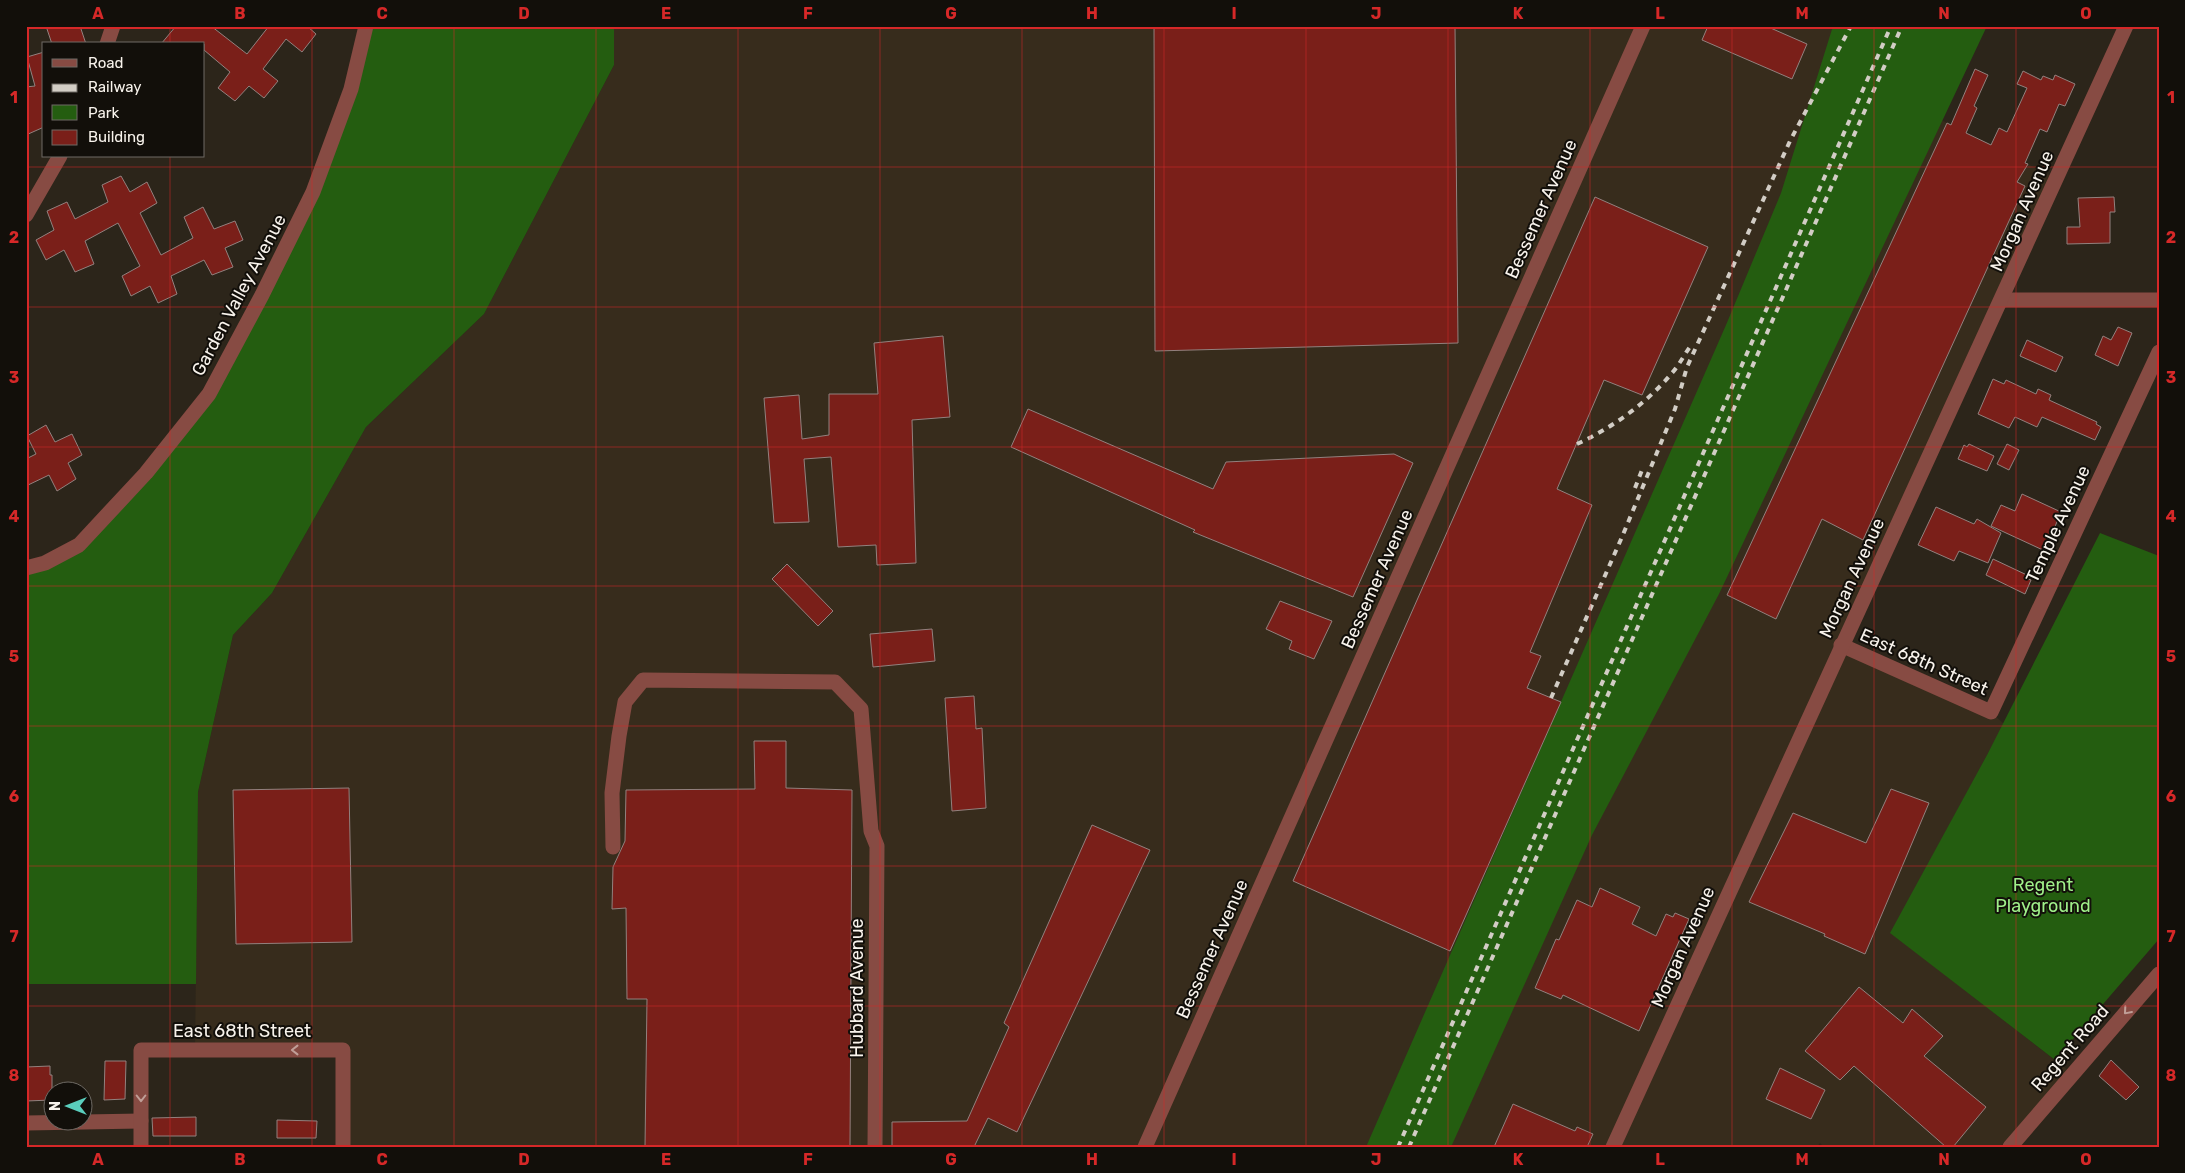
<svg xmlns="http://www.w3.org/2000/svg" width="2185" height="1173" font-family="Rubik,sans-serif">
<rect width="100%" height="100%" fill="#2c251a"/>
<path fill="#372c1c" d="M614 26H1833L1916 107 2057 179 1842 645 1991 712 2004 724 1891 933 2073 1074 2010 1147H1824L1820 1143 1817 1147H343V1050H195L198 792 233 635 272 593 366 427 484 314 614 65Z"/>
<g fill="#245d10">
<path d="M366 26H614V65L484 314 366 427 272 593 233 635 198 792 196 984H26V568L79 545 209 394 313 192Z"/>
<path d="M1833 26H1987L1719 594 1592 835 1451 1147H1366L1726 325 1781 193Z"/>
<path d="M2100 533 2159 556V939L2055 1060 1890 933 1987 755Z"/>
</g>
<g fill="#7a1f19" stroke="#92817e">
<path d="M46 26H80L86 44H52Z"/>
<path d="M176 26H211L247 54 269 26H307L316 34 302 52 286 39 263 69 278 81 264 98 249 86 235 101 218 88 230 72 204 50V44H161Z"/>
<path d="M1154 26H1455L1458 343 1155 351Z"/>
<path d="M1708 26H1766L1807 44 1792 79 1702 40Z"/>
<path d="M44 52V127L26 135V87L35 86 27 57Z"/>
<path d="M1975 69 1988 75 1974 106 1977 108 1966 133 1991 145 1999 128 2007 132 2027 88 2017 84 2023 71 2041 80 2043 76 2053 80 2055 75 2075 84 2065 106 2059 104 2047 132 2040 129 2025 163 2028 164 2017 182 2025 186 1863 540 1822 519 1776 619 1727 595 1947 123 1951 125Z"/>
<path d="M121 176 130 192 147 182 157 203 140 213 161 255 193 238 184 217 203 207 214 229 235 221 243 240 225 248 233 267 212 275 204 260 171 276 177 294 158 303 150 286 131 296 122 276 140 266 118 223 85 241 94 264 75 272 64 250 46 260 36 240 54 230 47 211 67 202 75 219 108 202 102 185Z"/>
<path d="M1595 197 1708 247 1642 395 1604 380 1557 489 1592 505 1530 652 1541 656 1527 688 1561 702 1450 951 1293 881Z"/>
<path d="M2114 197 2115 212H2110V243L2067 244V227H2080L2078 198Z"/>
<path d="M2118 327 2132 333 2118 366 2095 355 2103 336 2111 340Z"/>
<path d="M943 336 950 417 912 420 916 563 877 565 876 545 838 547 831 457 804 459 809 522 774 523 764 398 799 395 802 439 829 435V394H878L874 343Z"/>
<path d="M2027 340 2063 357 2056 372 2020 356Z"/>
<path d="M1993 379 2004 384 2006 380 2036 394 2038 389 2051 395 2049 400 2097 422 2096 424 2101 427 2095 440 2042 417 2037 427 2015 417 2009 428 1978 414Z"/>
<path d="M1028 409 1213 489 1226 462 1394 454 1413 463 1353 597 1193 532 1195 530 1011 447Z"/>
<path d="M46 425 55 442 72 434 82 455 68 463 76 479 57 491 49 475 26 486V459L36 454 27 436Z"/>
<path d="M1969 444 1994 456 1987 471 1958 459 1964 445 1967 447Z"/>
<path d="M2007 444 2019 450 2009 470 1997 464Z"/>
<path d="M2022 494 2061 512 2045 551 1991 526 2001 505 2015 511Z"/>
<path d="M1936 507 1974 524 1977 519 2001 533 1988 563 1959 551 1954 561 1918 545Z"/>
<path d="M1993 559 2029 576 2028 579 2031 580 2025 594 1986 575Z"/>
<path d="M787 564 833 611 818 626 772 579Z"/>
<path d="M1280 601 1332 621 1314 659 1289 649 1292 641 1266 629Z"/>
<path d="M932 629 935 661 873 667 870 634Z"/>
<path d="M974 696 976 729 982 728 986 808 952 811 945 698Z"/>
<path d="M754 741H786V788L852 790 850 1147H645L647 999H627L626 908 612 909 613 867 625 841 626 790 755 789Z"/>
<path d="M349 788 352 942 236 944 233 790Z"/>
<path d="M1891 789 1929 803 1865 954 1824 936 1825 934 1749 902 1793 813 1866 843Z"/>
<path d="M1092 825 1150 850 1017 1132 988 1118 974 1147H892V1122L967 1121 1009 1027 1004 1023Z"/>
<path d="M1600 888 1640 907 1632 924 1656 936 1666 914 1673 917 1675 913 1689 919 1639 1031 1563 995 1561 999 1535 988 1556 939 1559 940 1577 900 1592 907Z"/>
<path d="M1859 987 1903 1023 1912 1009 1943 1036 1924 1056 1986 1107 1953 1147H1946L1854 1066 1840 1080 1805 1051Z"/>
<path d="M2111 1060 2139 1087 2126 1100 2099 1076Z"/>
<path d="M105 1061H126L125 1099 104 1100Z"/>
<path d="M50 1066V1075H52V1100L26 1101V1067Z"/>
<path d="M1780 1068 1825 1090 1811 1119 1766 1099Z"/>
<path d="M1513 1104 1575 1131 1577 1127 1593 1134 1587 1147H1494Z"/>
<path d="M196 1117V1136H153L152 1118Z"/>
<path d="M277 1120 317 1121 316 1138H277Z"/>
</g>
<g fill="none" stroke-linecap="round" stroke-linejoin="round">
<g stroke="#874b43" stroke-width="15">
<path d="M107 44 113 26"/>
<path d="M26 215 60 156"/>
<path d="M2002 300H2159"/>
<path d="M26 568 45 563 79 545 146 473 209 394 262 295 313 192 351 89 366 26"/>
<path d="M1841 645 1991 712 2159 352"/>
<path d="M613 847 612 793 619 736 625 702 643 680 835 682 861 709 871 831 877 846 875 1147"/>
<path d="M26 1123 141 1121"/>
<path d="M141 1147V1050H343V1147"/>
<path d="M1145 1147 1643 26"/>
<path d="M1613 1147C1783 773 1957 401 2126 26"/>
<path d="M2010 1147 2159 974"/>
</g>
<g stroke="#d2cdc5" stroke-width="4" stroke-dasharray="6 6" stroke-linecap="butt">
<path d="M1577 444C1612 428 1647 403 1672 373 1680 364 1685 353 1692 344"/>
<path d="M1635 488 1642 470"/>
<path d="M1551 698 1622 537 1675 409 1687 367 1708 321 1790 141 1851 26"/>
<path d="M1398 1147 1891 26"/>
<path d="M1409 1147 1902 26"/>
</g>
</g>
<defs><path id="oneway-chevron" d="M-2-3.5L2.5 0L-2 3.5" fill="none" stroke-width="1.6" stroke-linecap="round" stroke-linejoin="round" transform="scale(1.25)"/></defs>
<g stroke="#c09f98">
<use href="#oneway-chevron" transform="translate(2127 1011) rotate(131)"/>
<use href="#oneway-chevron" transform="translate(295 1050) rotate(180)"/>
<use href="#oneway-chevron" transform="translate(141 1098) rotate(90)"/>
</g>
<path fill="none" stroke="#d62828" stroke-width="1" stroke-opacity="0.55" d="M170 26V44M312 26V1147M454 26V1147M596 26V1147M738 26V1147M880 26V1147M1022 26V1147M1164 26V1147M1306 26V1147M1448 26V1147M1590 26V1147M1732 26V1147M1874 26V1147M2016 26V1147M170 156V1147M26 167H2159M26 307H2159M26 447H2159M26 586H2159M26 726H2159M26 866H2159M26 1006H2159"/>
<g text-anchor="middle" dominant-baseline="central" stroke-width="4" stroke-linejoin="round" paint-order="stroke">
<g font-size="18" fill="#f8f3ec" stroke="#120f0a">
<text transform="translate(1541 209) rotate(-66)">Bessemer Avenue</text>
<text transform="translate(2022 211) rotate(-66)">Morgan Avenue</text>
<text transform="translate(239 295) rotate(-62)">Garden Valley Avenue</text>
<text transform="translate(2058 524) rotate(-65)">Temple Avenue</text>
<text transform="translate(1852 578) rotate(-65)">Morgan Avenue</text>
<text transform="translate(1377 579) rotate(-66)">Bessemer Avenue</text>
<text transform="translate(1924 662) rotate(24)">East 68th Street</text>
<text transform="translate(1683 947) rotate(-66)">Morgan Avenue</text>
<text transform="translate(1212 949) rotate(-66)">Bessemer Avenue</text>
<text transform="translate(857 988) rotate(-90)">Hubbard Avenue</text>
<text x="242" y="1031">East 68th Street</text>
<text transform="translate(2070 1048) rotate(-49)">Regent Road</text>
</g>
<g font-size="18" fill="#9fef89" stroke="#120f0a">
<text x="2043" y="885">Regent<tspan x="2043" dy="21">Playground</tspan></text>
</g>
</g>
<rect width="2185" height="1173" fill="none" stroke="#120f0a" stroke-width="55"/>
<rect x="42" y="42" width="162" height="115" fill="#120f0a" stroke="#6e6a64"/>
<rect x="52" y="59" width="25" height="8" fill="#874b43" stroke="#6e6a64"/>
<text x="88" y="68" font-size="15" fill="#f8f3ec">Road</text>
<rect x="52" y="84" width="25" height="8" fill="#d2cdc5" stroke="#6e6a64"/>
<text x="88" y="92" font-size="15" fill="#f8f3ec">Railway</text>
<rect x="52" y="105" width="25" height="15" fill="#245d10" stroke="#6e6a64"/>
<text x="88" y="118" font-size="15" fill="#f8f3ec">Park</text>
<rect x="52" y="130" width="25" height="15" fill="#7a1f19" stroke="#6e6a64"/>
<text x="88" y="142" font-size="15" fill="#f8f3ec">Building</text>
<g transform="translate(68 1106) rotate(270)"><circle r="24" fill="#120f0a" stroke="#6e6a64"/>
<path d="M0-4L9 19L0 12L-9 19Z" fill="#5acebd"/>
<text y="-8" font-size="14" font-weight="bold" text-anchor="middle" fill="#f8f3ec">N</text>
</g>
<rect x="28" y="28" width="2130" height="1118" fill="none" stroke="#d62828" stroke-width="2"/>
<g font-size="16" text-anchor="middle" font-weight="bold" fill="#d62828">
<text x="98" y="19">A</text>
<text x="240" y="19">B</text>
<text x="382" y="19">C</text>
<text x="524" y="19">D</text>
<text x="666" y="19">E</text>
<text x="808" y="19">F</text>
<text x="951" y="19">G</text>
<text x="1092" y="19">H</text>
<text x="1234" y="19">I</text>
<text x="1376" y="19">J</text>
<text x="1518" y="19">K</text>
<text x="1660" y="19">L</text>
<text x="1802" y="19">M</text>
<text x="1944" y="19">N</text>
<text x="2086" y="19">O</text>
<text x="14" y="103">1</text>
<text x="2171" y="103">1</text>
<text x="14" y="243">2</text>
<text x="2171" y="243">2</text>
<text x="14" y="383">3</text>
<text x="2171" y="383">3</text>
<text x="14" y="522">4</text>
<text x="2171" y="522">4</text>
<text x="14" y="662">5</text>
<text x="2171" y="662">5</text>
<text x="14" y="802">6</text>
<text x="2171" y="802">6</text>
<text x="14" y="942">7</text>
<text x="2171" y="942">7</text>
<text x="14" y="1081">8</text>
<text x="2171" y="1081">8</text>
<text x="98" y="1165">A</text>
<text x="240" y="1165">B</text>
<text x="382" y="1165">C</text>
<text x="524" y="1165">D</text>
<text x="666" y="1165">E</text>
<text x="808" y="1165">F</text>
<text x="951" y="1165">G</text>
<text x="1092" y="1165">H</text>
<text x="1234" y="1165">I</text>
<text x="1376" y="1165">J</text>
<text x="1518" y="1165">K</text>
<text x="1660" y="1165">L</text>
<text x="1802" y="1165">M</text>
<text x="1944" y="1165">N</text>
<text x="2086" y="1165">O</text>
</g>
</svg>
